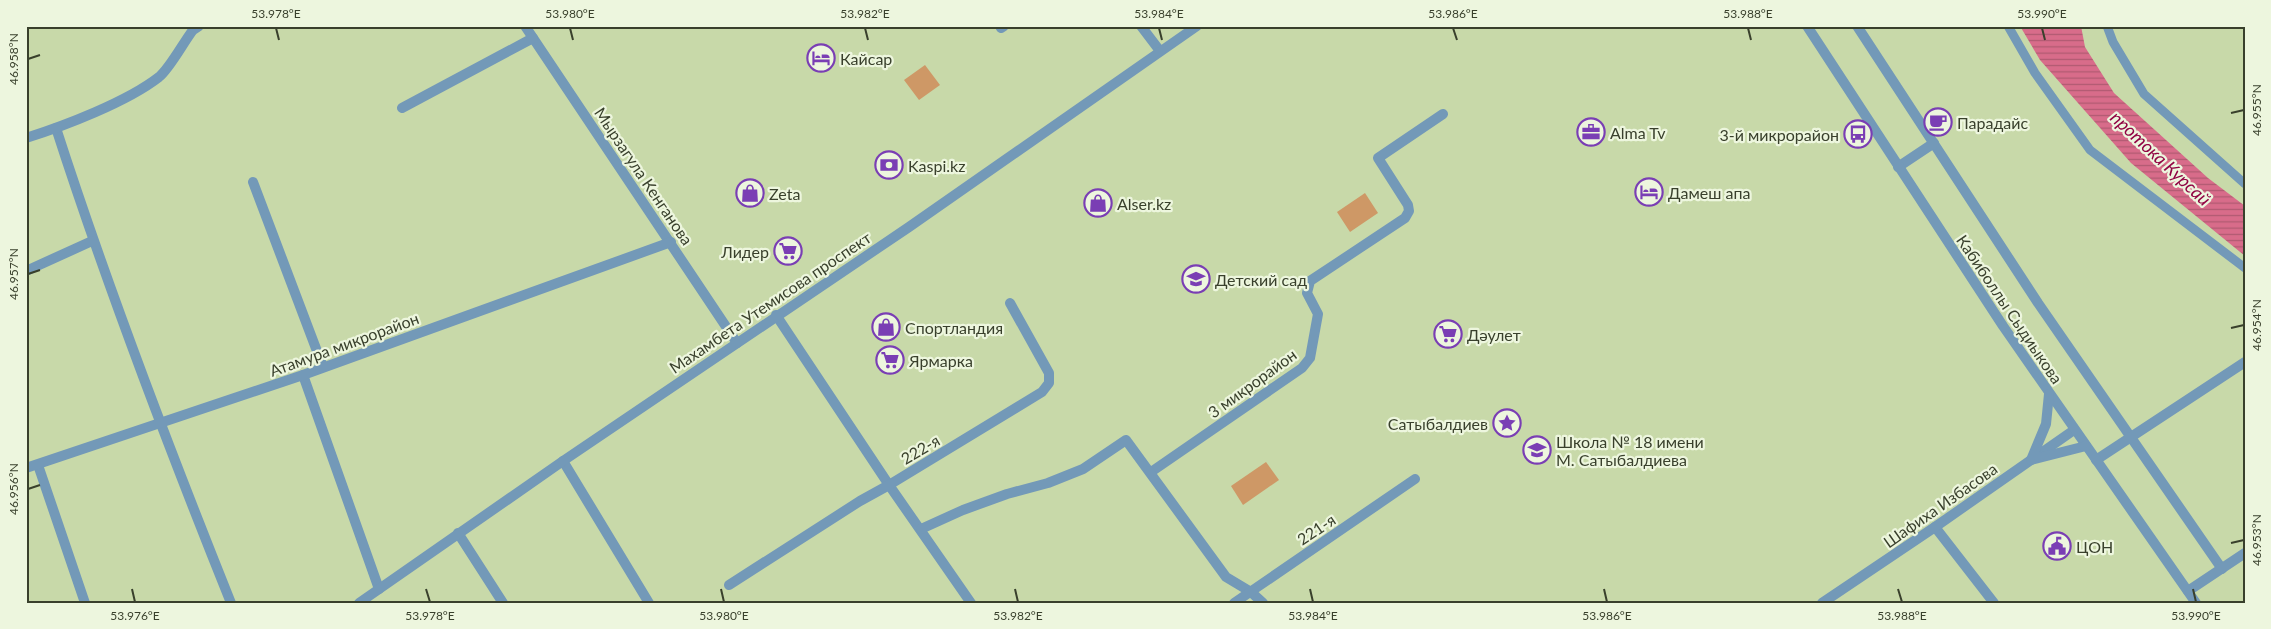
<svg xmlns="http://www.w3.org/2000/svg" width="2271" height="629" font-family="Lato,sans-serif">
<defs>
<pattern id="water-rules" width="6" height="5" patternUnits="userSpaceOnUse" patternTransform="scale(1.25)"><rect width="6" height="5" fill="#d86c8a"/><path d="M0 2.5h6" fill="none" stroke="#b05a71"/></pattern>
</defs>
<rect width="100%" height="100%" fill="#c8d9a9"/>
<g fill="#ce9866">
<path d="M925 65 940 85 919 100 904 80Z"/>
<path d="M1365 193 1378 213 1350 232 1337 212Z"/>
<path d="M1266 462 1279 480 1243 505 1231 486Z"/>
</g>
<path fill="url(#water-rules)" d="M2020 26H2081L2085 47 2114 93 2208 178 2245 206V256L2131 163 2040 60Z"/>
<g fill="none" stroke-linecap="round" stroke-linejoin="round">
<g stroke="#7399b8" stroke-width="9">
<path d="M2008 26 2035 73 2090 150 2245 268"/>
<path d="M2107 26 2113 42 2144 94 2245 184"/>
</g>
<g stroke="#7399b8" stroke-width="10">
<path d="M525 26 737 343"/>
<path d="M1000 26 1001 28 1004 26"/>
<path d="M1141 26 1160 51"/>
<path d="M1857 26 2038 303 2222 569"/>
<path d="M402 108 533 38"/>
<path d="M56 128C108 289 168 446 231 603"/>
<path d="M26 138C64 126 127 102 159 77 170 68 183 43 193 30L199 26"/>
<path d="M1898 167 1934 143"/>
<path d="M253 182 323 367"/>
<path d="M26 271 92 241"/>
<path d="M776 315 889 485 971 603"/>
<path d="M303 375 379 589"/>
<path d="M2096 460 2245 362"/>
<path d="M563 461 649 603"/>
<path d="M38 465 85 603"/>
<path d="M26 468 303 375 671 242"/>
<path d="M1151 472 1302 368 1310 358 1318 314 1307 293 1310 281 1405 218 1409 211 1408 205 1378 158 1443 114"/>
<path d="M1935 527 1994 603"/>
<path d="M921 529 963 510 1007 494 1048 483 1083 469 1126 440 1226 577 1251 592 1263 603"/>
<path d="M458 533 503 603"/>
<path d="M729 585 860 501 889 485 1042 392 1049 383V373L1010 303"/>
<path d="M2188 591 2245 553"/>
<path d="M1234 603 1415 479"/>
<path d="M1822 603 1935 527 2074 430"/>
</g>
<g stroke="#7399b8" stroke-width="10">
<path d="M1807 26 2003 326 2196 603"/>
<path d="M2049 394 2046 424 2031 460 2086 446"/>
<path d="M359 603 563 461 909 227 1197 26"/>
</g>
</g>
<path fill="none" stroke="#39402c" stroke-width="2" d="M276 28 279 40M570 28 573 40M865 28 868 40M1159 28 1162 40M1453 28 1457 40M1748 28 1751 40M2042 28 2045 40M28 59 40 55M2231 113 2244 110M28 274 40 270M2231 328 2244 325M28 489 40 485M2231 543 2244 540M132 589 135 602M426 589 430 602M721 589 724 602M1015 589 1018 602M1310 589 1313 602M1604 589 1607 602M1898 589 1902 602M2193 589 2196 602"/>
<defs>
<g id="hotel-ring" transform="scale(1.4375)"><circle r="9.5" fill="#edf6de" stroke="#7a3eb4" stroke-width="1.5"/><path d="M-6-4.5h1.5V1H6V5H4.5V3h-9V5H-6ZM-4 0a1.8 1.8 0 1 1 3.6 0ZM.5 0V-2.5h3Q6-2.5 6 0Z" fill="#7a3eb4"/></g>
<g id="cafe-ring" transform="scale(1.4375)"><circle r="9.5" fill="#edf6de" stroke="#7a3eb4" stroke-width="1.5"/><path d="M-5.5-4.5H6V0H3Q3 3.5 0 3.5H-2.5Q-5.5 3.5-5.5 0ZM3-3.2v2h1.7v-2ZM-6 4.5H4V6H-6Z" fill="#7a3eb4"/></g>
<g id="office-ring" transform="scale(1.4375)"><circle r="9.5" fill="#edf6de" stroke="#7a3eb4" stroke-width="1.5"/><path d="M-6-3h4V-5.5h4V-3h4V5H-6ZM-1-4.5V-3h2v-1.5ZM-6 0V1H6V0Z" fill="#7a3eb4"/></g>
<g id="bus-ring" transform="scale(1.4375)"><circle r="9.5" fill="#edf6de" stroke="#7a3eb4" stroke-width="1.5"/><path d="M-5-6H5V4H4V6H2V4H-2V6H-4V4H-5ZM-3.5-4V0h7V-4ZM-3.5 1.2v1.5H-2V1.2ZM2 1.2v1.5H3.5V1.2Z" fill="#7a3eb4"/></g>
<g id="bank-ring" transform="scale(1.4375)"><circle r="9.5" fill="#edf6de" stroke="#7a3eb4" stroke-width="1.5"/><path d="M-6-4H6V4H-6ZM0-2.3a2.3 2.3 0 1 0 0 4.6a2.3 2.3 0 1 0 0-4.6Z" fill="#7a3eb4"/></g>
<g id="shop-ring" transform="scale(1.4375)"><circle r="9.5" fill="#edf6de" stroke="#7a3eb4" stroke-width="1.5"/><path d="M-5-2.5h2.3a2.7 3.5 0 0 1 5.4 0H5L5.5 6h-11ZM-1.5-2.5h3a1.5 2.3 0 0 0-3 0Z" fill="#7a3eb4"/></g>
<g id="supermarket-ring" transform="scale(1.4375)"><circle r="9.5" fill="#edf6de" stroke="#7a3eb4" stroke-width="1.5"/><path d="M-6-5.5h2.5l.6 2H6L4.5 2H-2.5L-4.4-4H-6ZM-1.5 3.2a1.3 1.3 0 1 0 .1 0ZM3 3.2a1.3 1.3 0 1 0 .1 0Z" fill="#7a3eb4"/></g>
<g id="school-ring" transform="scale(1.4375)"><circle r="9.5" fill="#edf6de" stroke="#7a3eb4" stroke-width="1.5"/><path d="M0-5L7-2L0 1L-7-2ZM-4 1L0 2.5L4 1V4Q0 6-4 4Z" fill="#7a3eb4"/></g>
<g id="sight-ring" transform="scale(1.4375)"><circle r="9.5" fill="#edf6de" stroke="#7a3eb4" stroke-width="1.5"/><path d="M0-6L1.8-2.2L6-1.7L2.9 1.2L3.7 5.4L0 3.3L-3.7 5.4L-2.9 1.2L-6-1.7L-1.8-2.2Z" fill="#7a3eb4"/></g>
<g id="civic-ring" transform="scale(1.4375)"><circle r="9.5" fill="#edf6de" stroke="#7a3eb4" stroke-width="1.5"/><path d="M-.6-6.5H3V-4.5H.6V-3L4-1V1h2V6H-6V1h2V-1L-.6-3ZM-1.2 2.5V6h2.4V2.5Z" fill="#7a3eb4"/></g>
</defs>
<g fill-rule="evenodd">
<use href="#hotel-ring" x="821" y="58"/>
<use href="#cafe-ring" x="1938" y="122"/>
<use href="#office-ring" x="1591" y="132"/>
<use href="#bus-ring" x="1858" y="134"/>
<use href="#bank-ring" x="889" y="165"/>
<use href="#hotel-ring" x="1649" y="192"/>
<use href="#shop-ring" x="750" y="193"/>
<use href="#shop-ring" x="1098" y="203"/>
<use href="#supermarket-ring" x="788" y="251"/>
<use href="#school-ring" x="1196" y="279"/>
<use href="#shop-ring" x="886" y="327"/>
<use href="#supermarket-ring" x="1448" y="334"/>
<use href="#supermarket-ring" x="890" y="360"/>
<use href="#sight-ring" x="1507" y="423"/>
<use href="#school-ring" x="1537" y="450"/>
<use href="#civic-ring" x="2057" y="546"/>
</g>
<g text-anchor="middle" dominant-baseline="central" stroke-width="4.5" stroke-linejoin="round" paint-order="stroke">
<g font-size="16" fill="#39402c" stroke="#edf6de" text-anchor="start">
<text x="840" y="58">Кайсар</text>
<text x="1957" y="122">Парадайс</text>
<text x="1610" y="132">Alma Tv</text>
<text x="1839" y="134" text-anchor="end">3-й микрорайон</text>
<text x="908" y="165">Kaspi.kz</text>
<text x="1668" y="192">Дамеш апа</text>
<text x="769" y="193">Zeta</text>
<text x="1117" y="203">Alser.kz</text>
<text x="769" y="251" text-anchor="end">Лидер</text>
<text x="1215" y="279">Детский сад</text>
<text x="905" y="327">Спортландия</text>
<text x="1467" y="334">Дәулет</text>
<text x="909" y="360">Ярмарка</text>
<text x="1488" y="423" text-anchor="end">Сатыбалдиев</text>
<text x="1556" y="441">Школа № 18 имени<tspan x="1556" dy="18">М. Сатыбалдиева</tspan></text>
<text x="2076" y="546">ЦОН</text>
</g>
<g font-size="16" fill="#39402c" stroke="#edf6de">
<text transform="translate(644 176) rotate(56)">Мырзагула Кенганова</text>
<text transform="translate(770 302) rotate(-34)">Махамбета Утемисова проспект</text>
<text transform="translate(2010 309) rotate(56)">Кабиболлы Сыдиыкова</text>
<text transform="translate(344 344) rotate(-20)">Атамура микрорайон</text>
<text transform="translate(1252 383) rotate(-36)">3 микрорайон</text>
<text transform="translate(920 449) rotate(-31)">222-я</text>
<text transform="translate(1940 505) rotate(-35)">Шафиха Избасова</text>
<text transform="translate(1316 529) rotate(-34)">221-я</text>
</g>
<g font-size="18" font-style="italic" fill="#910544" stroke="#edf6de">
<text transform="translate(2161 158) rotate(43)">протока Курсай</text>
</g>
</g>
<rect width="2271" height="629" fill="none" stroke="#edf6de" stroke-width="55"/>
<rect x="28" y="28" width="2216" height="574" fill="none" stroke="#39402c" stroke-width="2"/>
<g font-size="12" text-anchor="middle" fill="#39402c">
<text x="276" y="18">53.978°E</text>
<text x="570" y="18">53.980°E</text>
<text x="865" y="18">53.982°E</text>
<text x="1159" y="18">53.984°E</text>
<text x="1453" y="18">53.986°E</text>
<text x="1748" y="18">53.988°E</text>
<text x="2042" y="18">53.990°E</text>
<text transform="translate(14 59) rotate(-90)" y="4">46.958°N</text>
<text transform="translate(2257 110) rotate(-90)" y="4">46.955°N</text>
<text transform="translate(14 274) rotate(-90)" y="4">46.957°N</text>
<text transform="translate(2257 325) rotate(-90)" y="4">46.954°N</text>
<text transform="translate(14 489) rotate(-90)" y="4">46.956°N</text>
<text transform="translate(2257 540) rotate(-90)" y="4">46.953°N</text>
<text x="135" y="620">53.976°E</text>
<text x="430" y="620">53.978°E</text>
<text x="724" y="620">53.980°E</text>
<text x="1018" y="620">53.982°E</text>
<text x="1313" y="620">53.984°E</text>
<text x="1607" y="620">53.986°E</text>
<text x="1902" y="620">53.988°E</text>
<text x="2196" y="620">53.990°E</text>
</g>
</svg>
